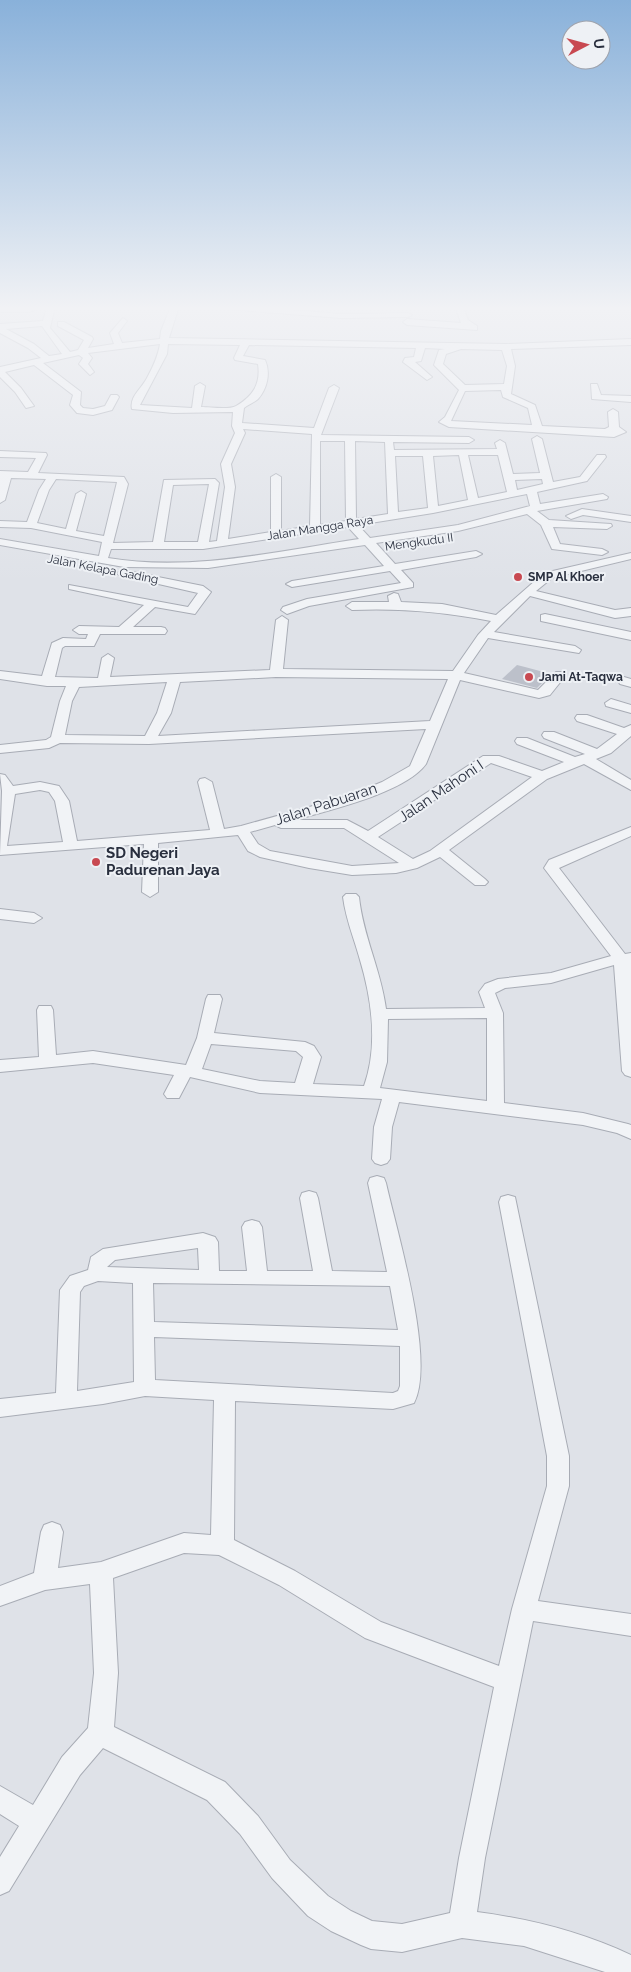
<svg xmlns="http://www.w3.org/2000/svg" width="631" height="1972" font-family="Raleway,sans-serif">
<rect width="100%" height="100%" fill="#dfe2e8"/>
<path fill="#bcc0ca" d="M517 665 525 667 551 674 537 688 502 679Z"/>
<g fill="none" stroke-linecap="round" stroke-linejoin="round">
<g stroke="#a8acb5" stroke-width="2">
<g id="minor">
<path d="M47 306H55L50 328 70 352 78 350 84 340 58 326V322H64L92 337 93 339 88 348 114 344 110 333 123 318 127 321 118 333 122 343 160 339 161 331 171 306H179L169 338 506 344 631 339V345L511 349 515 366 511 394 535 405 542 426 605 429 609 427 608 412 613 409 618 412 619 427 626 432 614 437 449 427 439 422 445 417 459 390 434 365 439 350 445 349 425 348 421 361 415 362 432 377 427 380 403 362 405 358 414 357 416 348 249 345 243 356 265 360C271 373 267 389 258 399 254 403 248 404 244 408L242 423 314 428 329 388 334 385 339 388 321 435 469 437 474 440 469 443 393 442 394 450 497 449 495 443 500 440 505 443 513 474 540 473 532 439 537 436 542 439 553 482 580 477 597 455H605L606 457 587 481 537 492 540 504 603 494 608 497 607 499 537 511 549 520 611 524 612 526 607 529 553 527 560 544 602 549 608 552 602 555 552 549 541 525 527 514 458 531 376 543 395 564 476 551 482 554 476 557 401 570 413 583V587L309 606 287 614 281 610 283 607 307 599 401 583 390 571 292 587 286 584 292 581 384 566 365 545 208 568 124 567 0 545V539L99 556 102 542 31 528 0 527V521L27 522 39 490 46 479 11 478 5 500 0 503V471L28 472 36 458 0 457V451L46 453 47 455 38 473 124 477 128 484 113 543 153 542 164 480 215 479 219 483 209 542 217 541 225 487 221 464 235 433 232 426 233 412 173 413 132 409C129 397 142 388 147 378 153 367 158 356 160 344L88 353 92 358 88 364 94 372 90 375 79 364 83 358 79 355 43 363 81 392 80 405 83 408 93 409 105 406 111 395H117L119 397 112 410 93 415 77 413 70 405 73 395 34 365 5 372 21 388 34 406 26 408 15 392 0 377V367L41 358 28 348 0 333V324L43 321ZM42 326 62 354 49 356 34 344 6 329ZM168 344 240 345 234 358 235 360 258 364C261 384 253 396 236 406 229 410 210 407 201 407L205 386 200 383 195 386 192 408 140 405 167 354ZM461 349 502 350 507 366 504 384 465 385 443 364 446 354ZM501 390 503 397 528 408 532 425 451 421 465 391ZM243 429 312 434 310 526 281 531V477L276 474 271 477V532L228 539 235 487 231 464 245 433ZM320 441H345L346 521 320 525ZM355 441 385 442 388 514 356 519ZM459 455 468 500 438 506 433 456ZM468 455H498L507 492 478 498ZM395 456H423L428 508 398 512ZM56 479 117 482 104 536 76 531 86 494 81 491 76 494 66 529 37 523 49 490ZM542 479 543 484 517 490 515 480ZM209 484 198 542H164L173 485ZM527 494 530 506 458 525 370 538 358 525 433 513ZM348 527 359 539C278 551 191 572 108 558L111 549H203Z"/>
<path d="M210 306H241L341 314 408 313 412 315 408 317 341 318 214 308Z"/>
<path d="M455 306H463L468 320 477 326V330L407 325 403 322 407 319 461 323Z"/>
<path d="M0 308H30L34 310 30 312H0Z"/>
<path d="M591 384H597L601 395 631 396V402L592 399Z"/>
<path d="M582 509 631 516V522L583 515 571 519 566 516Z"/>
<path d="M631 553V559L552 578 536 591 615 610 631 608V616L615 618 530 596 494 632 575 646 581 650 579 653 488 638 464 673 538 690 556 672H564L566 675 550 695 539 698 460 680 426 764C405 793 329 810 295 820H347L368 831 483 756H499L542 771 564 762 517 744 515 741 517 738H527L575 757 585 754 544 738 542 735 544 732H554L597 749 617 734 577 721 575 718 577 715H587L624 728 631 725V736L611 753 596 759 631 780V790L584 764 547 779 449 850 485 879 488 882 485 885H475L440 857 417 868 396 873 352 875 309 868 260 857 248 851 238 835 158 843V892L150 897 142 892 144 844 0 855 2 791 0 774 5 775 13 786 40 782 59 786 69 801 77 841 210 830 198 782 200 779 205 778 212 782 224 829 241 826 345 797 382 782 410 766 426 729 149 744 60 743 49 748 0 753V745L46 740 51 737 60 701 66 686H47L0 679V671L42 676 52 643 63 638 86 639 88 634H79L73 630 79 626 119 627 144 605 69 589V585L188 607 198 593 119 575 117 573 123 570 203 586 211 592 195 614 155 607 133 627H161L165 628 167 631 165 634H100L94 646H65L62 648 55 677 98 678 102 658 108 654 114 658 110 677 270 670 276 620 282 616 288 620 283 669 453 671 478 635 491 621C442 612 402 608 352 610L346 606 352 602H389L388 596 394 593 398 594 401 602 442 604 496 615 544 573ZM276 677 448 679 430 721 158 736 171 713 180 682ZM167 682 157 713 145 736 65 735 72 701 79 687ZM491 763 532 777 430 851 413 859 378 837ZM40 790 49 792 55 801 63 842 7 846 15 794ZM275 825 281 828H344L399 863 352 866 270 851 258 844 250 832Z"/>
<path d="M545 614 631 632V640L541 621V615Z"/>
<path d="M624 677 631 679V687L620 684 618 681Z"/>
<path d="M611 699 631 705V713L606 706 605 703Z"/>
<path d="M631 827V836L559 868 625 954 631 953V1077L625 1075 622 1071 614 965 551 983 505 988 495 993 503 1013 504 1103 583 1113 628 1124 631 1125V1139L617 1133 583 1125 399 1102 392 1127 390 1159 387 1163 381 1165 375 1163 372 1159 374 1127 382 1099 260 1093 190 1077 179 1098H167L164 1094 174 1075 93 1063 0 1072V1060L39 1057 37 1010 39 1006H51L53 1010 56 1055 93 1051 186 1065 197 1038 206 999 208 995H220L222 999 214 1033 305 1042 314 1046 321 1057 313 1084 364 1086C378 1047 372 1000 360 960 354 938 346 920 343 897L346 894H356L359 897C363 936 381 970 386 1009L485 1008 479 992 485 984 498 979 551 973 611 956 544 868 549 860ZM487 1018V1101L380 1088 387 1062 388 1019ZM211 1044 296 1051 303 1057 295 1083 260 1081 202 1069Z"/>
<path d="M0 909 34 913 42 918 34 923 0 919Z"/>
<path d="M377 1176 384 1178 386 1183C397 1232 436 1361 414 1403L393 1409 235 1401 234 1540 295 1571 381 1622 499 1666 512 1609 547 1486V1456L499 1202 501 1197 508 1195 515 1197 569 1456V1486L538 1601 631 1614V1636L533 1621 485 1858 477 1912C531 1919 582 1932 631 1955V1972H605L524 1946 462 1938 402 1952 371 1949 361 1945 331 1931 308 1916 272 1878 240 1834 207 1800 103 1748 80 1775 9 1891 0 1895V1857L19 1826 0 1814V1786L33 1805 62 1757 88 1728 94 1673 90 1584 45 1590 0 1606V1586L34 1573 41 1532 44 1525 52 1522 60 1525 63 1532 58 1568 101 1562 184 1533 211 1535 214 1400 145 1396 103 1404 0 1417V1399L56 1393 60 1290 70 1276 88 1270 91 1257 103 1249 203 1233 215 1237 218 1242 219 1271H247L242 1227 245 1222 252 1220 259 1222 262 1227 267 1271H313L300 1198 302 1193 309 1191 316 1193 318 1198 332 1271 387 1272 368 1183 370 1178ZM198 1248 199 1270 107 1267 115 1260ZM98 1281 133 1283 134 1382 77 1391 80 1292 84 1286ZM153 1283 390 1286 398 1330 154 1322ZM154 1337 400 1346V1386L398 1391 393 1393 155 1380ZM184 1553 219 1555 279 1585 365 1638 494 1687 459 1858 450 1913 402 1924 372 1921 351 1911 328 1896 290 1860 258 1816 225 1782 114 1727 118 1673 113 1578Z"/>
</g>
</g>
<use href="#minor" fill="#f1f3f6" fill-rule="evenodd"/>
</g>
<linearGradient id="sky" x2="0" y2="1"><stop stop-color="#89b1da"/><stop offset="0.53" stop-color="#f1f2f5"/><stop offset="1" stop-color="#f1f2f5" stop-opacity="0"/></linearGradient>
<rect width="631" height="582" fill="url(#sky)"/>
<g fill="#c84951" stroke="#eef1f5" stroke-width="2">
<circle cx="518" cy="577" r="5"/>
<circle cx="529" cy="677" r="5"/>
<circle cx="96" cy="862" r="5"/>
</g>
<g text-anchor="middle" dominant-baseline="central" stroke-width="4" stroke-linejoin="round" paint-order="stroke">
<g font-size="12" fill="#292f3e" stroke="#eef1f5">
<text transform="translate(320 528) rotate(-9)">Jalan Mangga Raya</text>
<text transform="translate(419 542) rotate(-8)">Mengkudu II</text>
<text transform="translate(103 569) rotate(11)">Jalan Kelapa Gading</text>
</g>
<g font-size="12" font-weight="bold" fill="#292f3e" stroke="#eef1f5" text-anchor="start">
<text x="528" y="577">SMP Al Khoer</text>
<text x="539" y="677">Jami At-Taqwa</text>
</g>
<g font-size="15" fill="#292f3e" stroke="#eef1f5">
<text transform="translate(441 791) rotate(-34)">Jalan Mahoni I</text>
<text transform="translate(326 804) rotate(-18)">Jalan Pabuaran</text>
</g>
<g font-size="15" font-weight="bold" fill="#292f3e" stroke="#eef1f5" text-anchor="start">
<text x="106" y="853">SD Negeri<tspan x="106" dy="17">Padurenan Jaya</tspan></text>
</g>
</g>
<g transform="translate(586 45) rotate(84)"><circle r="24" fill="#eef1f5" stroke="#9fa3ac"/>
<path d="M0-4L9 19L0 12L-9 19Z" fill="#c84951"/>
<text y="-8" font-size="14" font-weight="bold" text-anchor="middle" fill="#292f3e">U</text>
</g>
</svg>
